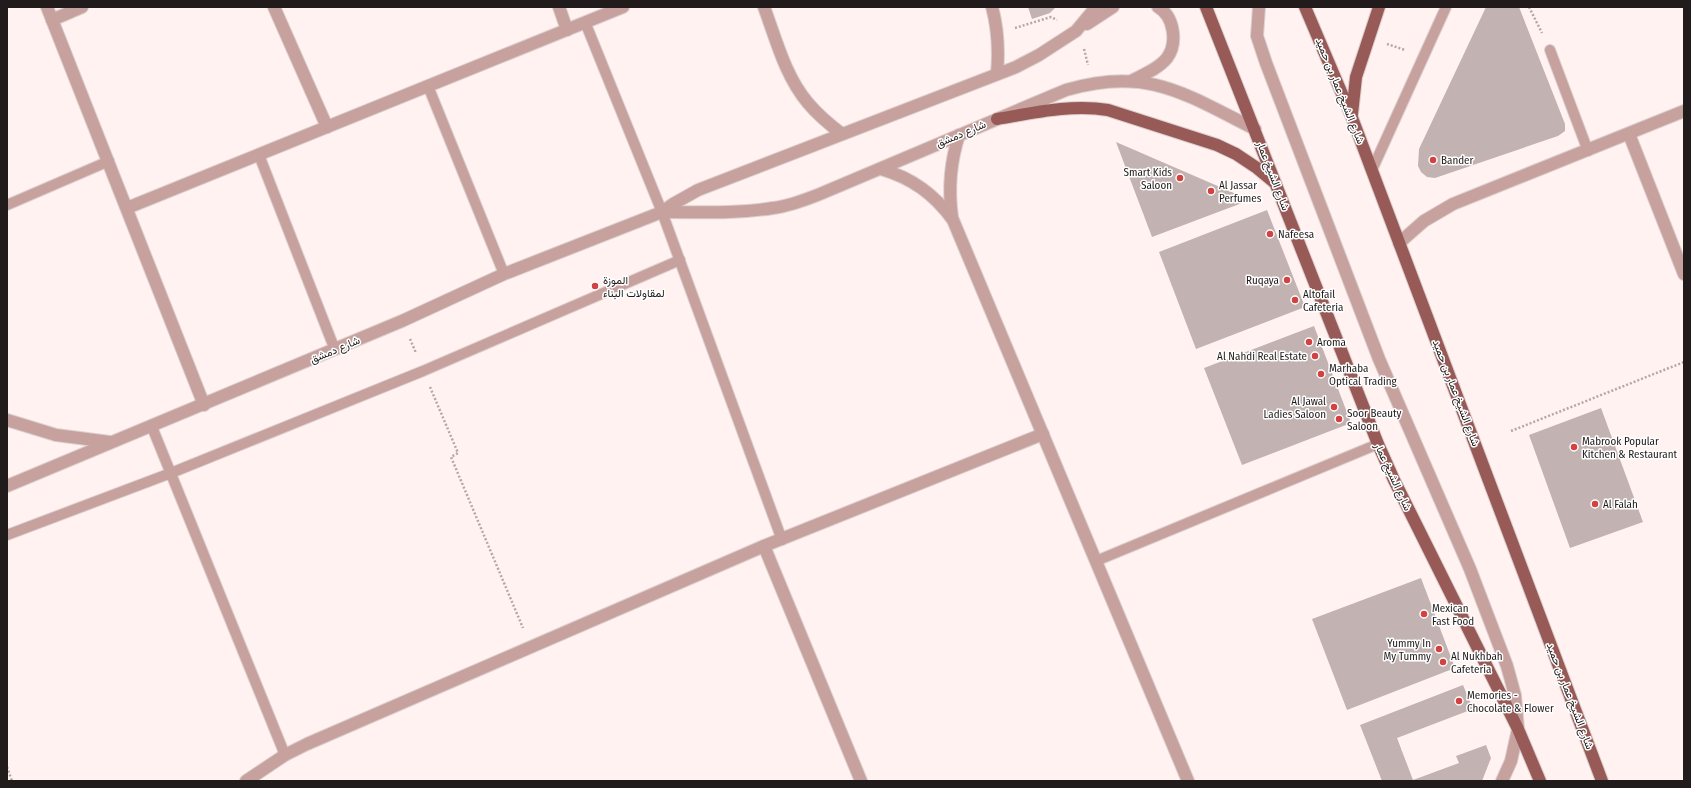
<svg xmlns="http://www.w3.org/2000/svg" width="1691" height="788" font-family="'Fira Sans Condensed',Vazirmatn,sans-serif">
<rect width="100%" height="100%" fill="#fff2f1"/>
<g fill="#c2b3b2">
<path d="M1028 7H1056L1050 13 1032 19Z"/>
<path d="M1486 7H1519L1565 124V131L1558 136 1435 178 1427 177 1421 172 1418 166 1419 149Z"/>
<path d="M1116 142 1250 200 1152 237Z"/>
<path d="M1267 210 1305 307 1196 349 1159 252Z"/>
<path d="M1314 326 1351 423 1242 465 1204 368Z"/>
<path d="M1601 408 1643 522 1570 548 1529 435Z"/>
<path d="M1421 578 1455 668 1347 710 1312 619Z"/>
<path d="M1463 685 1473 709 1397 738 1413 780 1459 763 1456 756 1486 745 1491 758 1482 781H1382L1360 725Z"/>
</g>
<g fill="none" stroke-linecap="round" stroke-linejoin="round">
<g stroke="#dbd0cf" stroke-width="12">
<g id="service">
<path d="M585 22 662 212 782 540"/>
<path d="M1550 50 1588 151"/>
<path d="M428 86 504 274"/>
<path d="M259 155 335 350"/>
<path d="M1372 170 1446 7"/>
<path d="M7 205 109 161"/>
<path d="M152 427 285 755"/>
<path d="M7 535 171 473 423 371 680 260"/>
<path d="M1096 561 1378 444"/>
</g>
</g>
<g stroke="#dbd0cf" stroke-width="14">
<g id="minor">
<path d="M47 7 204 405"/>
<path d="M274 7 327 127"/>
<path d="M559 7 567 30"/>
<path d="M764 7C776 39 785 76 808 103 818 115 830 125 842 134"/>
<path d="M992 7C998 29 999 51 997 74"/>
<path d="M1259 7 1257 36 1266 63 1379 359 1470 569 1507 666 1515 695 1518 729 1511 761 1502 781"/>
<path d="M52 20 82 7"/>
<path d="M1087 24 1113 7"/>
<path d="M1133 80C1145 74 1159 68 1167 58 1178 43 1174 16 1158 7"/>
<path d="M1629 134 1684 274"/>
<path d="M881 169C912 178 934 194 953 220L1188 781"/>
<path d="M127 208 623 7"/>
<path d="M662 212C699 212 736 214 773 208 789 206 805 200 820 194L1066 90C1147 66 1185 94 1255 129"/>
<path d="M952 217C948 188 950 163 959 135"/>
<path d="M1399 243 1424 221 1453 204 1684 111"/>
<path d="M7 420 56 435 110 442"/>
<path d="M7 486 402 321 504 274 662 212 673 204 698 190 1016 67 1039 55 1076 31 1096 7"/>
<path d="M764 546 861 781"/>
<path d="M246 781 285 755 307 744 764 546 1043 434"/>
</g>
</g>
<g stroke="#dbd0cf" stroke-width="14">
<g id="primary">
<path d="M1206 7 1378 444 1394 480 1518 729 1540 781"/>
<path d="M1305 7 1351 115 1602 781"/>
<path d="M1352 114 1356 77 1379 7"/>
<path d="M997 119C1033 113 1071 104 1108 110L1217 145 1236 154 1257 168 1274 182"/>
</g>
</g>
<g stroke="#b3a8a8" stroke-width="2.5" stroke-dasharray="2 2" stroke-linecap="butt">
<path d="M1529 7 1542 33"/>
<path d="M1015 28 1051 17 1057 20"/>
<path d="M1387 44 1405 50"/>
<path d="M1084 49 1088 65"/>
<path d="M410 339 416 353"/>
<path d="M430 387 458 453 451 457 523 628"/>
<path d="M1511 431 1684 362"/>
<path d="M7 767 12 781"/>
</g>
<use href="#service" stroke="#c6a19e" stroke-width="10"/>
<use href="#minor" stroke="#c6a19e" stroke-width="12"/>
<use href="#primary" stroke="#985a56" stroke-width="12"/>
</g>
<g fill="#d14242" stroke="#fff" stroke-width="1.5">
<circle cx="1433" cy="160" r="4"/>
<circle cx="1180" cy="178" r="4"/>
<circle cx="1211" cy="191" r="4"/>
<circle cx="1270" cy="234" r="4"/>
<circle cx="1287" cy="280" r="4"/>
<circle cx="595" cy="286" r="4"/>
<circle cx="1295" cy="300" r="4"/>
<circle cx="1309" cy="342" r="4"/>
<circle cx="1315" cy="356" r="4"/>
<circle cx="1321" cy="374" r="4"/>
<circle cx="1334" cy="407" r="4"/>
<circle cx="1339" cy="419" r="4"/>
<circle cx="1574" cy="447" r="4"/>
<circle cx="1595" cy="504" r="4"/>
<circle cx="1424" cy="614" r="4"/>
<circle cx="1439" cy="649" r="4"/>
<circle cx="1443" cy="662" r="4"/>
<circle cx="1459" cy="701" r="4"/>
</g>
<g text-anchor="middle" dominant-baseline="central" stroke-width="3" stroke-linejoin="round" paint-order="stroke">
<g font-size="11" fill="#211b1b" stroke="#fff">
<text transform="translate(1340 91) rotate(68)">شارع الشيخ عمار بن حميد</text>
<text transform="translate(961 134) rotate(-23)">شارع دمشق</text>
<text transform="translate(1273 176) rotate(69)">شارع الشيخ عمار</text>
<text transform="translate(335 350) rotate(-23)">شارع دمشق</text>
<text transform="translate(1456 393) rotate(69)">شارع الشيخ عمار بن حميد</text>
<text transform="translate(1393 477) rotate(65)">شارع الشيخ عمار</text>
<text transform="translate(1570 696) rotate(69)">شارع الشيخ عمار بن حميد</text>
</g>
<g font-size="11" fill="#211b1b" stroke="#fff" text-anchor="start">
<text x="1441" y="160">Bander</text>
<text x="1172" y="172" text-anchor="end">Smart Kids<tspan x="1172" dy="13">Saloon</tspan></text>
<text x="1219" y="185">Al Jassar<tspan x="1219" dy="13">Perfumes</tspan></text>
<text x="1278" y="234">Nafeesa</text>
<text x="603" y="280">الموزة<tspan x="603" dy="13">لمقاولات البناء</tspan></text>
<text x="1279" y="280" text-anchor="end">Ruqaya</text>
<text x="1303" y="294">Altofail<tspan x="1303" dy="13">Cafeteria</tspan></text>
<text x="1317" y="342">Aroma</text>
<text x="1307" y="356" text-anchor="end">Al Nahdi Real Estate</text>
<text x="1329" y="368">Marhaba<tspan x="1329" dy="13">Optical Trading</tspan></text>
<text x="1326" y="401" text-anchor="end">Al Jawal<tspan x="1326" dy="13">Ladies Saloon</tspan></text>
<text x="1347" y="413">Soor Beauty<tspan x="1347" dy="13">Saloon</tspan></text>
<text x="1582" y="441">Mabrook Popular<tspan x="1582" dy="13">Kitchen &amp; Restaurant</tspan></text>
<text x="1603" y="504">Al Falah</text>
<text x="1432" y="608">Mexican<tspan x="1432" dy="13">Fast Food</tspan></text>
<text x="1431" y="643" text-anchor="end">Yummy In<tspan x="1431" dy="13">My Tummy</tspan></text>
<text x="1451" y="656">Al Nukhbah<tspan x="1451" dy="13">Cafeteria</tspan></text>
<text x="1467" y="695">Memories -<tspan x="1467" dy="13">Chocolate &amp; Flower</tspan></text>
</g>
</g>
<rect width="1691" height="788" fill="none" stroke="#211b1b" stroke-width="16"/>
</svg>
